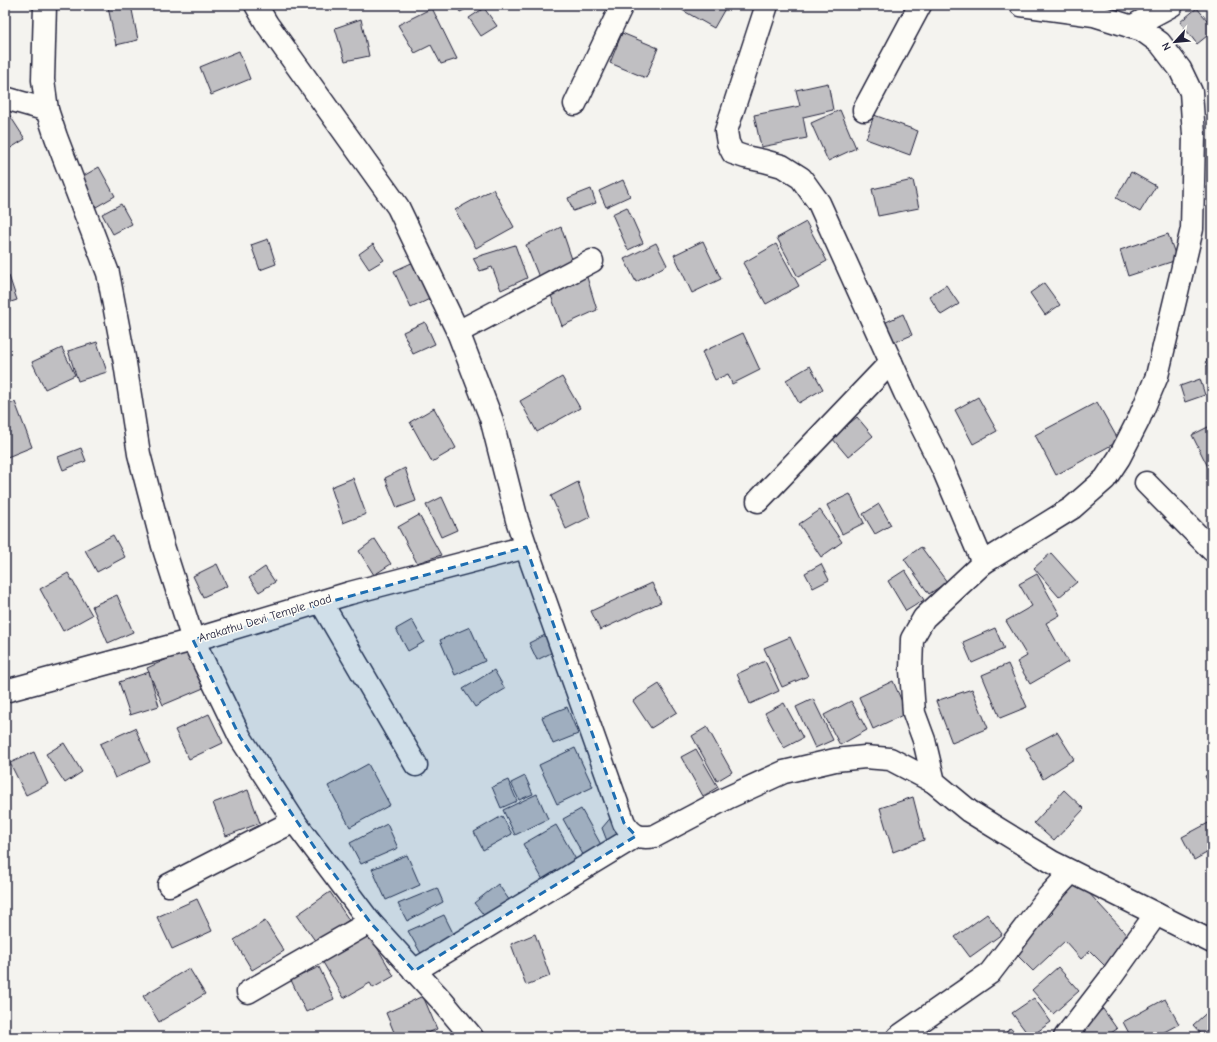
<svg xmlns="http://www.w3.org/2000/svg" width="1217" height="1042" font-family="'Comic Neue',sans-serif">
<rect width="100%" height="100%" fill="#f4f3ef"/>
<filter id="ink" filterUnits="userSpaceOnUse"><feTurbulence type="fractalNoise" baseFrequency=".025" numOctaves="2"/><feDisplacementMap in="SourceGraphic" scale="8" xChannelSelector="R" yChannelSelector="G"/><feConvolveMatrix kernelMatrix="1 2 1 2 8 2 1 2 1" color-interpolation-filters="sRGB"/></filter>
<g filter="url(#ink)">
<g fill="#c0bfc2" stroke="#22223b">
<path d="M118 5H131L138 40 116 45 108 7Z"/>
<path d="M456 5H475L460 12Z"/>
<path d="M685 5H727L714 28 682 10Z"/>
<path d="M432 8 457 59 441 64 431 45 415 53 398 25Z"/>
<path d="M484 8 497 26 481 36 469 18Z"/>
<path d="M1197 8 1212 26V32L1197 44 1180 22Z"/>
<path d="M361 19 369 56 345 61 335 28Z"/>
<path d="M622 33 658 48 646 78 610 63Z"/>
<path d="M239 51 250 79 211 95 200 67Z"/>
<path d="M828 83 833 110 803 117 807 138 761 147 754 115 800 106 796 90Z"/>
<path d="M5 108 25 139 6 151 5 149Z"/>
<path d="M840 110 856 148 828 161 811 123Z"/>
<path d="M874 115 918 131 910 155 866 139Z"/>
<path d="M99 167 115 196 96 207 80 178Z"/>
<path d="M1131 172 1156 186 1140 212 1116 198Z"/>
<path d="M623 180 630 196 606 207 599 191Z"/>
<path d="M913 180 919 208 878 216 872 189Z"/>
<path d="M493 189 514 227 476 248 455 210Z"/>
<path d="M591 189 596 203 573 211 568 198Z"/>
<path d="M121 204 132 224 113 234 102 214Z"/>
<path d="M627 207 643 243 628 250 612 214Z"/>
<path d="M806 222 827 261 798 277 777 238Z"/>
<path d="M561 227 574 265 541 282 526 245Z"/>
<path d="M1168 234 1177 260 1128 276 1120 250Z"/>
<path d="M268 239 276 264 260 270 251 245Z"/>
<path d="M703 241 721 279 692 293 674 255Z"/>
<path d="M656 243 667 265 636 282 624 259Z"/>
<path d="M373 244 384 260 369 269 359 254Z"/>
<path d="M776 244 799 286 766 304 743 263Z"/>
<path d="M515 245 527 278 501 290 492 267 480 271 473 258Z"/>
<path d="M431 254 448 290 411 308 394 271Z"/>
<path d="M586 274 597 310 562 326 549 290Z"/>
<path d="M9 276 17 300 5 304V277Z"/>
<path d="M1044 283 1060 305 1045 315 1030 293Z"/>
<path d="M946 285 959 304 941 315 929 296Z"/>
<path d="M903 314 912 335 891 344 882 324Z"/>
<path d="M425 322 435 344 413 354 403 332Z"/>
<path d="M743 333 760 370 732 384 728 374 715 380 702 352Z"/>
<path d="M97 342 107 372 78 381 68 351Z"/>
<path d="M62 348 75 375 45 389 32 362Z"/>
<path d="M1212 356V370L1205 362Z"/>
<path d="M810 366 823 389 799 403 786 380Z"/>
<path d="M562 377 580 408 537 432 520 401Z"/>
<path d="M1200 379 1205 395 1185 402 1180 386Z"/>
<path d="M978 397 997 431 973 444 955 410Z"/>
<path d="M15 402 32 447 5 458V406Z"/>
<path d="M1097 402 1119 441 1056 475 1035 435Z"/>
<path d="M434 408 456 448 432 462 410 422Z"/>
<path d="M857 417 873 436 848 457 832 438Z"/>
<path d="M1212 425V475L1192 435Z"/>
<path d="M81 448 86 461 63 470 58 457Z"/>
<path d="M405 468 416 501 397 508 385 478Z"/>
<path d="M353 478 366 514 343 523 331 487Z"/>
<path d="M578 482 590 517 566 529 551 496Z"/>
<path d="M850 494 864 523 842 534 827 505Z"/>
<path d="M442 497 457 530 441 537 426 505Z"/>
<path d="M879 504 891 525 875 534 863 514Z"/>
<path d="M820 510 842 542 821 557 799 524Z"/>
<path d="M419 515 441 555 417 563 398 527Z"/>
<path d="M113 535 125 557 97 572 85 550Z"/>
<path d="M375 539 391 564 374 575 359 551Z"/>
<path d="M921 547 947 582 929 594 904 559Z"/>
<path d="M1051 553 1077 582 1059 597 1034 568Z"/>
<path d="M217 564 227 586 203 597 193 576Z"/>
<path d="M821 564 829 580 813 588 805 573Z"/>
<path d="M265 567 275 582 259 592 249 578Z"/>
<path d="M905 570 924 600 906 611 888 581Z"/>
<path d="M68 573 92 615 63 631 40 589Z"/>
<path d="M1037 574 1060 615 1046 623 1068 662 1030 684 1017 662 1027 656 1006 621 1032 606 1019 584Z"/>
<path d="M652 583 661 602 600 630 591 611Z"/>
<path d="M117 595 133 632 108 643 92 606Z"/>
<path d="M412 620 424 642 408 651 396 629Z"/>
<path d="M470 627 485 661 455 675 440 640Z"/>
<path d="M995 628 1004 649 972 663 963 642Z"/>
<path d="M551 632 559 649 537 660 529 643Z"/>
<path d="M790 637 808 676 782 687 764 648Z"/>
<path d="M190 649 206 687 163 705 147 668Z"/>
<path d="M765 661 779 691 750 704 737 674Z"/>
<path d="M1008 664 1027 707 1000 718 982 675Z"/>
<path d="M494 670 505 689 475 707 463 689Z"/>
<path d="M149 672 159 706 130 715 119 682Z"/>
<path d="M893 681 907 713 873 729 859 697Z"/>
<path d="M659 684 677 712 651 728 633 701Z"/>
<path d="M972 689 988 728 952 743 936 701Z"/>
<path d="M813 699 833 740 815 748 796 707Z"/>
<path d="M851 701 867 730 840 745 824 715Z"/>
<path d="M784 703 803 738 784 748 765 713Z"/>
<path d="M567 707 578 734 553 744 542 717Z"/>
<path d="M209 714 223 743 189 759 175 730Z"/>
<path d="M707 727 732 772 717 781 692 736Z"/>
<path d="M135 728 150 762 115 778 100 744Z"/>
<path d="M1057 732 1074 759 1043 779 1026 748Z"/>
<path d="M64 743 82 772 65 783 46 754Z"/>
<path d="M575 748 593 787 557 804 539 765Z"/>
<path d="M696 749 718 787 703 796 681 757Z"/>
<path d="M34 752 48 784 26 795 10 763Z"/>
<path d="M368 764 390 805 350 827 328 786Z"/>
<path d="M1212 773V791L1205 776Z"/>
<path d="M525 776 533 794 519 800 511 783Z"/>
<path d="M508 780 517 801 501 808 492 787Z"/>
<path d="M248 790 260 823 226 836 213 803Z"/>
<path d="M1064 790 1084 809 1054 841 1034 823Z"/>
<path d="M537 794 548 819 515 835 503 810Z"/>
<path d="M913 797 924 840 893 852 880 808Z"/>
<path d="M581 809 604 850 586 860 563 819Z"/>
<path d="M613 815 622 831 607 841 602 828Z"/>
<path d="M502 816 512 834 483 850 474 832Z"/>
<path d="M1212 821V850L1194 860 1182 837Z"/>
<path d="M387 824 398 848 361 864 350 843Z"/>
<path d="M556 825 582 870 548 889 523 844Z"/>
<path d="M407 855 420 885 386 900 372 869Z"/>
<path d="M1076 879 1132 940 1105 966 1090 951 1081 959 1065 941 1033 971 1013 951 1053 913 1046 906Z"/>
<path d="M498 884 512 904 487 919 474 903Z"/>
<path d="M437 888 443 902 407 921 398 904Z"/>
<path d="M330 892 349 920 316 942 297 915Z"/>
<path d="M197 899 212 931 172 949 157 917Z"/>
<path d="M987 914 1002 934 970 957 955 937Z"/>
<path d="M444 915 456 939 423 957 408 931Z"/>
<path d="M265 921 284 951 252 970 234 940Z"/>
<path d="M368 932 394 976 373 988 370 983 344 998 321 959Z"/>
<path d="M535 934 550 976 526 985 511 944Z"/>
<path d="M319 967 334 999 306 1012 291 980Z"/>
<path d="M1058 967 1079 991 1053 1014 1032 990Z"/>
<path d="M189 968 205 994 159 1022 143 996Z"/>
<path d="M423 996 437 1029 419 1037H396L386 1013Z"/>
<path d="M1034 998 1051 1022 1030 1037 1012 1013Z"/>
<path d="M1165 999 1179 1024 1155 1037H1131L1123 1022Z"/>
<path d="M1212 1008V1037H1204L1193 1025Z"/>
<path d="M1103 1009 1117 1029 1105 1037H1080L1074 1029Z"/>
<path d="M1010 1028 1020 1037H1002Z"/>
</g>
<g fill="none" stroke-linecap="round" stroke-linejoin="round">
<g stroke="#22223b" stroke-width="25">
<g id="minor">
<path d="M45 5 43 80 47 110 56 137 108 273 125 363 139 454 163 546 193 640 240 737 294 821 370 922 443 1002 472 1037"/>
<path d="M256 5 267 24 398 207 458 332 491 418 517 520 526 547 624 823C633 836 639 839 655 836L727 798 784 772 835 760 865 757 890 759 934 782"/>
<path d="M767 5 726 131 728 143 733 153 745 157 764 161 782 166 801 178 819 203 905 393 944 471 983 563"/>
<path d="M1131 27 1172 5"/>
<path d="M5 98 47 110"/>
<path d="M575 104 622 5"/>
<path d="M864 110 920 5"/>
<path d="M458 332 592 261"/>
<path d="M1146 483 1212 550"/>
<path d="M758 501 891 362"/>
<path d="M321 602 416 765"/>
<path d="M5 691 193 640 350 593 526 547"/>
<path d="M169 885 294 821"/>
<path d="M414 971 636 836"/>
<path d="M248 992 370 922"/>
<path d="M898 1037 990 973 1048 897 1071 872"/>
<path d="M1065 1037 1109 980 1156 914"/>
</g>
</g>
<g stroke="#22223b" stroke-width="25">
<path id="tertiary" d="M1021 5 1094 15 1142 30 1160 43 1180 69 1191 92 1194 135 1192 229 1157 376 1138 421 1119 458 1105 479 1072 508 983 563 924 618 912 639 911 670 914 713 924 740 934 782 969 811 1052 862 1212 942"/>
</g>
<use href="#minor" stroke="#fdfcf7" stroke-width="22"/>
<use href="#tertiary" stroke="#fdfcf7" stroke-width="22"/>
</g>
</g>
<path fill="#1f6fb2" fill-opacity="0.2" stroke="#1f6fb2" stroke-width="3" stroke-dasharray="8 5" stroke-linejoin="round" d="M526 547 624 823 636 836 414 971 370 922 319 854 240 737 193 640Z"/>
<g text-anchor="middle" dominant-baseline="central" stroke-width="3" stroke-linejoin="round" paint-order="stroke">
<g font-size="12" fill="#22223b" stroke="#fdfcf7">
<text transform="translate(265 618) rotate(-17)">Arakathu Devi Temple road</text>
</g>
</g>
<rect width="1217" height="1042" fill="none" stroke="#fdfcf7" stroke-width="20"/>
<rect x="10" y="10" width="1197" height="1022" fill="none" stroke="#22223b" stroke-width="1.5" filter="url(#ink)"/>
<g transform="translate(1175 42) rotate(243)" stroke="#fdfcf7" stroke-width="3" paint-order="stroke">
<path d="M0-3L7 15L0 10L-7 15Z" fill="#22223b"/>
<text y="-6" font-size="11" font-weight="bold" text-anchor="middle" fill="#22223b">N</text>
</g>
</svg>
